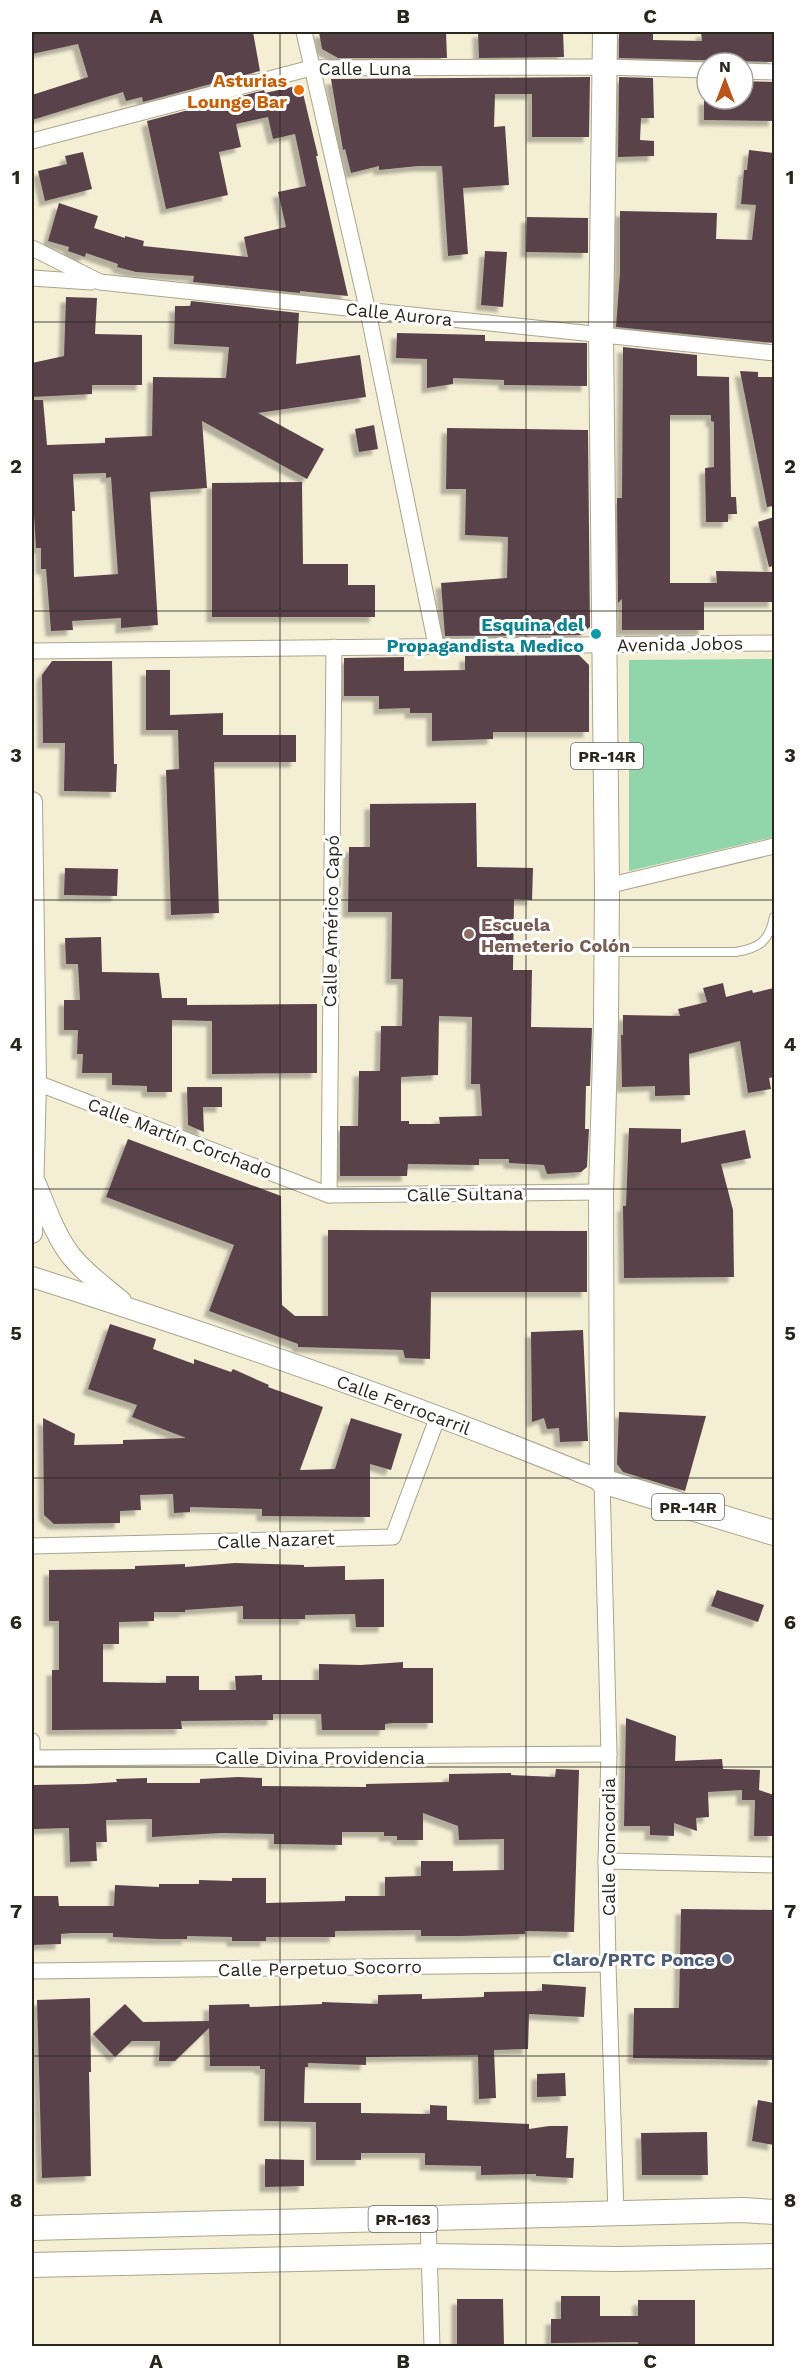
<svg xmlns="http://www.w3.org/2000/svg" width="806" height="2378" font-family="'Work Sans',sans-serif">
<defs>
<filter id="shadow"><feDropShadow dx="-5.5" dy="5.5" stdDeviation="1.5" flood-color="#0004"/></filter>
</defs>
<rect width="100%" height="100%" fill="#f4eed5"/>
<path fill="#90d6aa" d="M774 659V837L629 871V660Z"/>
<g fill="#5a434c" fill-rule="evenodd" filter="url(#shadow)">
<path d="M32 32H253L260 71 143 102 142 97 126 101 123 92 32 120V95L88 77 78 44 32 54Z"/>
<path d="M319 32H446L447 58H338L322 49Z"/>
<path d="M478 32H563L564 57 479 58Z"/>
<path d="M619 32H653V40L702 41 701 32H774V62L619 58Z"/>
<path d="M590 77 589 137H532V94H495L494 127 505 126 509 185 463 188 468 254 448 256 442 166H418L379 170V166L351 173 345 149 343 150 331 79Z"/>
<path d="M619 77 653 78 654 118H641L640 140 654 141V156L618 157Z"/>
<path d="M743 81 774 82V121L704 120V99H743Z"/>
<path d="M301 85 318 156H316L348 296 300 291V293L193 282 194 276 136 272 117 267 118 264 86 253 85 257 68 251 69 247 48 241 59 203 98 216 94 228 125 238V236L144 241 143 246 248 257 244 237 286 227 278 192 306 186 295 134 273 139 268 117 236 124 241 147 219 152 228 195 166 209 147 121 264 90 265 93Z"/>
<path d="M749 150 774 153V343L616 327 620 273V211L717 213 716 239 752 240 756 205 741 204 744 170H747Z"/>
<path d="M83 152 92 189 45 201 38 171 67 164 65 156Z"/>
<path d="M527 217 588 218V253L526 252Z"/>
<path d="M485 251 507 252 503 307 481 305Z"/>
<path d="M66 297 97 298 95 334 142 335V385H92V394L32 397V363L64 356Z"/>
<path d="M191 301 299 313 296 364 360 355 366 397 258 413 324 449 307 479 202 421 207 488 150 492 158 625 121 628V618L72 621 73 630 51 631 46 569H41V548H36L34 514H32V400H43L47 445 105 443V438L152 436 153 377 226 378 229 347 174 344 175 306H190ZM106 473V478L111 477 118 574 74 577 72 511H75L73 474Z"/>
<path d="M397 333 485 335V341L587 343V386L504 385V380L453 378V384L427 388V359L396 358Z"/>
<path d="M623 347 697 355V376L729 377 731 497H736L737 514H728V522H706L705 468 714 467V422L711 421V415H670V583H717L716 571 774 572V602H704V630H622V599L618 603 617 498H622Z"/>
<path d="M740 371 758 372V377H774V506L767 507Z"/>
<path d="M374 425 378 449 359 452 355 429Z"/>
<path d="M447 428 588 430 590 627 580 635 445 636 441 583 507 578 508 537 465 535 466 489H446Z"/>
<path d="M302 482 303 564H348V585H375V617H212V483Z"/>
<path d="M774 517V566L769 567 758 522Z"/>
<path d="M579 655 589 665V732H493V739L432 741V713H410V708L379 709V696H344V658L404 657V671L465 670V656Z"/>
<path d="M52 661H112L114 764H117L116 792 64 791 65 743H43L42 675Z"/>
<path d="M146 670H170V715L223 713V735H296V762H214L219 913 171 915 166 770 179 769 178 730H146Z"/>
<path d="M476 803 477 867 533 868 532 900 514 899 513 970H532L531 1027 592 1028 590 1086H586L585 1129H589L587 1167 581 1172 547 1174 544 1165 509 1163V1159H479V1165L408 1164 407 1176H340V1126H358L359 1071H380L381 1026H402L403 979H391L392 912H348L349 847H370V804ZM439 1016 472 1017 471 1084H480L482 1116 439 1117 440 1124H409V1121H401V1077L438 1075Z"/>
<path d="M65 868 118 869 117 896 64 895Z"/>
<path d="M101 937 102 972 159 973 162 998H187V1005L317 1004V1073L212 1074V1021L172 1020V1092H147V1086L112 1085V1073H82L83 1054H77L78 1030H64V1000H80L78 964H66L65 938Z"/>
<path d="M723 983 726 997 752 990 753 993 774 988V1077L769 1078 771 1089 748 1093 740 1041 689 1054 690 1095 655 1096V1086L622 1087 621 1035H623V1015L680 1016 678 1009 707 1002 703 988Z"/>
<path d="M187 1087H222V1107H203L204 1132 188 1125Z"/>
<path d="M629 1128 681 1129V1143L745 1130 751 1158 721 1164 733 1210 734 1277 624 1278 623 1206H626Z"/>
<path d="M128 1139 281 1196 282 1305 295 1316H328V1230L587 1231V1292H431L430 1359 405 1358 403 1350 298 1347V1344L209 1311 234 1245 106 1197Z"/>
<path d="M110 1324 156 1339 153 1349 194 1364V1359L231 1372 233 1369 269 1385 268 1387 323 1407 300 1470 335 1469 351 1418 402 1434 391 1470 370 1464V1517L262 1516V1509L190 1507V1512L174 1513 173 1494 140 1495 141 1510 120 1511V1523L54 1524 44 1515 43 1418 75 1434 74 1445 123 1444V1440L186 1438 132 1417 137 1405 88 1389Z"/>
<path d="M583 1330 588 1441 560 1442 559 1428 547 1429 544 1418 532 1422 531 1332Z"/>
<path d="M619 1412 706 1416 685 1491 623 1472 617 1464Z"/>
<path d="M235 1563 304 1565V1567L345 1566V1580L384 1579V1627H356L355 1614 305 1615V1619H243V1606L185 1610V1612H154V1621L119 1622V1644H103V1682L166 1683V1676H199V1690H236L235 1676 262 1675V1680H319V1664L361 1665 403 1662V1668H433V1723H393L385 1724V1730H322L321 1714H273V1720L181 1721 182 1729 52 1730V1670H59V1621H49V1570L135 1569V1566L185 1564V1567Z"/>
<path d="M717 1590 764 1605 758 1622 711 1606Z"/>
<path d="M626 1718 676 1736 675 1761 722 1759 723 1769 760 1770 759 1790 774 1795V1836H754L755 1800H742V1790L708 1792 709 1817 696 1818 697 1831 674 1823V1836L650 1835V1826H624Z"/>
<path d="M556 1769 579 1770 574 1932 525 1931V1934L462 1936H421V1930L335 1931V1937H266V1941H232V1937L187 1936V1939H159L113 1937V1933H72L61 1934V1944L32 1945V1896H58L59 1906H114L115 1885 159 1887V1884H199V1880L232 1881V1878H266V1903L345 1901V1896H385V1877L421 1876V1861H453V1871L504 1870V1839L459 1840 458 1826 423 1813V1840H397V1836H384V1832H342V1845L274 1844V1834L222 1833 152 1837V1819L106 1820 107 1842H96L97 1861 70 1862 69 1828 34 1829 33 1785 86 1784 117 1782 116 1779 147 1778V1783H200V1779L238 1777 262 1778V1786L366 1787V1784L449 1782V1774L511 1773V1775L555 1777Z"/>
<path d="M681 1909 774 1910V2060L633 2058 634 2008H679Z"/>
<path d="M542 1984 586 1987 584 2017 529 2014 528 2049 494 2050 496 2098 479 2099 478 2055 366 2057V2065L308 2063V2067H305L304 2103H361V2113L430 2114V2105L447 2106V2120L529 2124V2129L549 2126H568L566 2158H574L573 2178 536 2176V2174L481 2175V2166L425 2165V2153H361V2160H316V2122L264 2121 265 2069H260V2066H210L209 2028 175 2061H159L160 2041H132L115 2057 93 2034 125 2004 143 2022 209 2021V2005L249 2004 250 2007 322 2004V2002L378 2004V1995L422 1994V1999L484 1997V1992L542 1991Z"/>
<path d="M90 1998 91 2072H89L91 2176 42 2178 37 2000Z"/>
<path d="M565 2073 566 2096 537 2097V2074Z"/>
<path d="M758 2100 774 2103V2145L752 2141Z"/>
<path d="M707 2132 708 2175H642L641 2133Z"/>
<path d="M265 2159 304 2160V2186L265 2187Z"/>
<path d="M561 2296H600V2316H638V2300H695V2346H638V2342L551 2343V2319H561Z"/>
<path d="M457 2299H503L504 2346H457Z"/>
</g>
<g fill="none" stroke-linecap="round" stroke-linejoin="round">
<g stroke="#aaa58d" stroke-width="10">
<path id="service" d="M608 952H736C760 948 769 941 774 917"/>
</g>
<g stroke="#aaa58d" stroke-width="17">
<g id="minor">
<path d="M304 32 368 312 436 645"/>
<path d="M743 71 774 72"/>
<path d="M32 141 311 68 605 67 707 70"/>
<path d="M32 248 100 282 774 353"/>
<path d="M32 278 91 282"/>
<path d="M32 651 774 643"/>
<path d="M607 886 774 846"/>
<path d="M32 1081 329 1195 601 1192"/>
<path d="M329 1195 334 647"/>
<path d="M602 1481 609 1754 606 1861 608 1964 616 2213"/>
<path d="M32 1546 393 1537 438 1416"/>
<path d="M32 1741V1758"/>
<path d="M32 1758 609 1754"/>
<path d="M606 1861 774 1865"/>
<path d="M32 1971 608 1964"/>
<path d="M428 2218 432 2346"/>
</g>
</g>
<g stroke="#aaa58d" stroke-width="22">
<g id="tertiary">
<path d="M32 802 36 1083 32 1233"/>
<path d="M36 1184C46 1208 55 1236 72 1257 86 1274 104 1287 121 1301"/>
<path id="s1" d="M32 1277C224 1338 415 1404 602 1481"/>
</g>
</g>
<g stroke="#aaa58d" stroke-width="26">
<g id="primary">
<path d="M605 32 601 334 607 886 606 1022 601 1192 602 1481 774 1533"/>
<path d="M32 2228 743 2210 774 2212"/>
<path d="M32 2265 429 2256 617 2259 774 2256"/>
</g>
</g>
<use href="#service" stroke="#fff" stroke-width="8"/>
<use href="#minor" stroke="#fff" stroke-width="15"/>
<use href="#tertiary" stroke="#fff" stroke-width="20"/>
<use href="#primary" stroke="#fff" stroke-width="24"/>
</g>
<path fill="none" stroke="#28261d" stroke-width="1.5" stroke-opacity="0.55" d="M280 32V2346M526 32V2346M32 322H774M32 611H774M32 900H774M32 1189H774M32 1478H774M32 1767H774M32 2056H774"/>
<circle fill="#e8710a" stroke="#fff" stroke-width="2" cx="299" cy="90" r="6"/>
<circle fill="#0f9aa8" stroke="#fff" stroke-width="2" cx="596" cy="634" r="6"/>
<circle fill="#8d6e63" stroke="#fff" stroke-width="2" cx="469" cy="934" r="6"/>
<circle fill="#5c6f8a" stroke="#fff" stroke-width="2" cx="727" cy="1959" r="6"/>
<g text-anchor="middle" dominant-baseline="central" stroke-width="6" stroke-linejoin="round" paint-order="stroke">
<g fill="#fff" stroke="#686761" stroke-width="1.5">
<rect x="571" y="743" width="72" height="26" rx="4.5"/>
<rect x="652" y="1494" width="72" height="26" rx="4.5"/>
<rect x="368.5" y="2206" width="69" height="26" rx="4.5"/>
</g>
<g font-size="16" font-weight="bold" fill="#28261d">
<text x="607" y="756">PR-14R</text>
<text x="688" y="1507">PR-14R</text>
<text x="403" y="2219">PR-163</text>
</g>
<g font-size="18" fill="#28261d" stroke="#fff">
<text x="365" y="68">Calle Luna</text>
<text transform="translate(399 314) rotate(6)">Calle Aurora</text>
<text transform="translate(680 644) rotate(-1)">Avenida Jobos</text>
<text transform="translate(331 921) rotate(-89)">Calle Américo Capó</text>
<text transform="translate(180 1138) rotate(21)">Calle Martín Corchado</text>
<text transform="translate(465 1194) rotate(-1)">Calle Sultana</text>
<text stroke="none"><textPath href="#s1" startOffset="393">Calle Ferrocarril</textPath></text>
<text transform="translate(276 1540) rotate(-2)">Calle Nazaret</text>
<text x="320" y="1757">Calle Divina Providencia</text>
<text transform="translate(608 1847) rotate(-90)">Calle Concordia</text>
<text transform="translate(320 1968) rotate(-1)">Calle Perpetuo Socorro</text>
</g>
<g font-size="18" font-weight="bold" fill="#c56008" stroke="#fff" text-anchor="end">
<text x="287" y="80">Asturias<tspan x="287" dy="21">Lounge Bar</tspan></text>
</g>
<g font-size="18" font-weight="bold" fill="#0d838f" stroke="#fff" text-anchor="end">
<text x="584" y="624">Esquina del<tspan x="584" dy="21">Propagandista Medico</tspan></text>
</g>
<g font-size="18" font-weight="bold" fill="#785e54" stroke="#fff" text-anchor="start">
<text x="481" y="924">Escuela<tspan x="481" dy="21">Hemeterio Colón</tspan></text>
</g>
<g font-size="18" font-weight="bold" fill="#4e5e75" stroke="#fff" text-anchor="end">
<text x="715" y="1959">Claro/PRTC Ponce</text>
</g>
</g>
<rect width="806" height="2378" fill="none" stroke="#ffffff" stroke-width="66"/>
<g transform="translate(725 81)"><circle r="28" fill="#ffffff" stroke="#a9a8a5" stroke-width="1.5"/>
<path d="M0-4.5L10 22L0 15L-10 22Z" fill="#b8561b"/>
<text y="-9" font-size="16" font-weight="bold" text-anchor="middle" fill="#28261d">N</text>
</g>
<rect x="33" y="33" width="740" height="2312" fill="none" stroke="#28261d" stroke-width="2"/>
<g font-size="20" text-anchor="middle" font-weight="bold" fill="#28261d">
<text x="156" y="23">A</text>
<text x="403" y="23">B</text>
<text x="650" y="23">C</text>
<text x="16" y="184">1</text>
<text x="790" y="184">1</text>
<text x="16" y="473">2</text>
<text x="790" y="473">2</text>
<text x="16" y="762">3</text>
<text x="790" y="762">3</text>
<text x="16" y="1051">4</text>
<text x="790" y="1051">4</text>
<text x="16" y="1340">5</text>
<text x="790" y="1340">5</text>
<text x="16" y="1629">6</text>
<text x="790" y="1629">6</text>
<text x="16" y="1918">7</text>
<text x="790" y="1918">7</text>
<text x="16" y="2207">8</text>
<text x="790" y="2207">8</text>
<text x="156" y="2368">A</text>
<text x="403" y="2368">B</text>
<text x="650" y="2368">C</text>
</g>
</svg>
